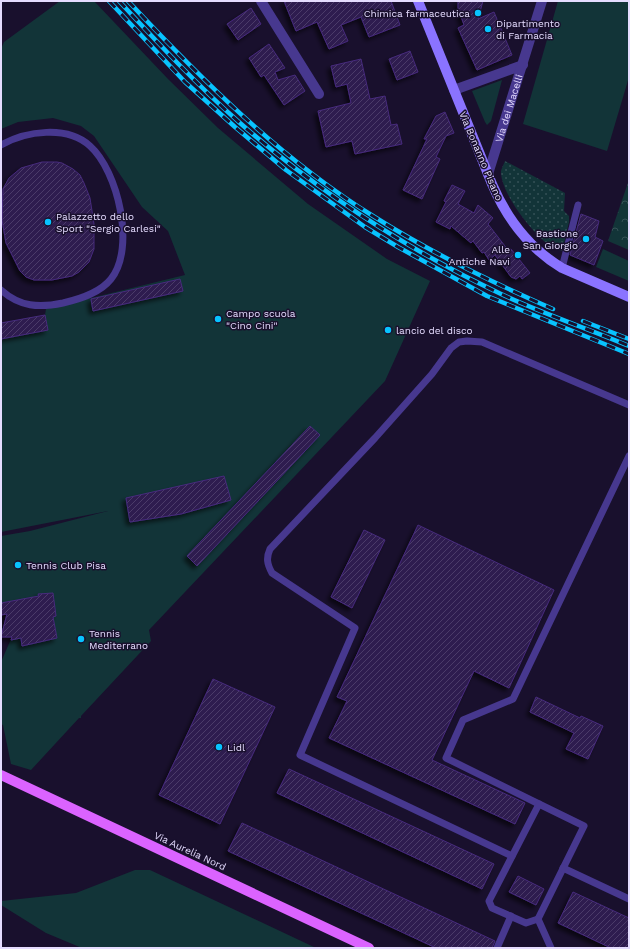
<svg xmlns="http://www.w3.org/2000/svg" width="630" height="949" font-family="'Work Sans',sans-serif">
<defs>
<pattern id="forest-crowns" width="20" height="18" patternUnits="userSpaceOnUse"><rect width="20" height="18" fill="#123438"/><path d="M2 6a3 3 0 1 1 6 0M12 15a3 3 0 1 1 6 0" fill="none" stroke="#345156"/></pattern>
<pattern id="park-dots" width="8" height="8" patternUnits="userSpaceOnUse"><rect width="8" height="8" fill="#123438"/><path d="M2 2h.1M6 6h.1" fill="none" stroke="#345156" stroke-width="1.8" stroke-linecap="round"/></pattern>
<pattern id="building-hatch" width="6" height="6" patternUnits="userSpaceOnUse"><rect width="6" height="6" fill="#2d1a4f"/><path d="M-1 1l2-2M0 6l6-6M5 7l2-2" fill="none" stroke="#4b3b69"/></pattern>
<filter id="shadow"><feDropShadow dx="-3.5" dy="3.5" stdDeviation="2" flood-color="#0009"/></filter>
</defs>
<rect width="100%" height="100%" fill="#19102d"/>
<g fill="#123438">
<path d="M60 1H94L168 79 218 128 308 204 387 259 430 281 385 381 149 630 151 641 81 716V718H79L31 770 11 764 3 725 1 724V662L18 623 26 621 22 599 1 603V536L30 531 108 511 1 532V323L45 315 46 309 185 275 168 231 142 207 94 136 81 126 53 118 18 122 1 129V49L4 42Z"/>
<path d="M558 1H629V77L607 151 523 124Z"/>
<path d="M502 80 491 121 487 125 485 122 472 91Z"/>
<path d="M603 249 629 261V281L596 267Z"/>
<path d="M135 870H150L316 948H82L46 933 1 905V901L76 893Z"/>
</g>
<path fill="url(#forest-crowns)" d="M629 180V250L608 241Z"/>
<path fill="url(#park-dots)" d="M505 161 565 193 564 211 569 216V222L562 251C559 250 556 249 553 248 535 237 501 194 501 172 501 169 504 164 505 161Z"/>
<g fill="url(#building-hatch)" stroke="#472b7d" filter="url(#shadow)">
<path d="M284 1H391L400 25 369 37 361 17 341 25 348 41 329 49 317 22 296 31Z"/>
<path d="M458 1H483L478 19 494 12 512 55 477 70 458 28 464 25 458 8Z"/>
<path d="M251 8 261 24 238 40 227 24Z"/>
<path d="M269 44 285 68 275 72 278 80 295 75 305 91 284 105 264 75 261 77 249 58Z"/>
<path d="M410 51 418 72 397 80 389 59Z"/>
<path d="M361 59 370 99 385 96 391 125 397 124 402 144 355 154 352 141 326 147 318 111 351 103 347 84 336 87 331 66Z"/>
<path d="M445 112 454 133 446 136 436 157 440 159 422 199 403 190 427 139H424L436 116Z"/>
<path d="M42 162H57L62 163 73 169 80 175 84 183 90 198 94 224V249L89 262 79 272 72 276 52 280H34L26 277 20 271 6 243 2 220 3 189 9 178 21 168Z"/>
<path d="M452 185 465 191 458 204 474 213 478 205 493 218 488 224 508 250 511 249 530 273 522 279 520 276 516 279 511 277 495 255 489 260 484 252 482 253 473 241 471 243 451 226 450 229 436 222 446 202 444 201Z"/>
<path d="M581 214 599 221 595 237 603 241 594 265 570 255Z"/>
<path d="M180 279 183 291 93 311 91 299Z"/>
<path d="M45 315 48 330 1 339V323Z"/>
<path d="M310 426 320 435 197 566 187 556Z"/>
<path d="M224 476 231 500 181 514 130 522 126 498Z"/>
<path d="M418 525 554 590 509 688 474 671 432 760 525 803 515 824 329 738 347 701 337 697Z"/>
<path d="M364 530 385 540 352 608 331 597Z"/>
<path d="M53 593 56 616 53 617 57 638 22 646 21 638 11 640 12 637H1L7 614 1 615V603L39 596 38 594Z"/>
<path d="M213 679 275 707 220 824 159 795Z"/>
<path d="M536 697 580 718 581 716 603 726 588 759 566 749 574 733 530 712Z"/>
<path d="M289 769 494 864 482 889 277 793Z"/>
<path d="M242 823 495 941 492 948H436L228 851Z"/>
<path d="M518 876 544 889 536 905 509 892Z"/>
<path d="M573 892 629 918V948H611L558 923Z"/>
</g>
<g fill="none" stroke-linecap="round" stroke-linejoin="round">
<g stroke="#47388f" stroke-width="7">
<path d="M1 145C26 131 67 125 90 146 118 171 136 248 111 279 100 293 80 299 63 303 39 308 20 307 1 290"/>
<path d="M562 268 578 205"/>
<path d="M539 804 446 758 463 720 513 699 629 456"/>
<path d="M539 804 584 826 538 919 526 923 492 908 489 901Z"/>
<path d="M512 856 300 755 355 628 272 573C267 564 266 558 270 549L375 438 432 374 451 348 459 342 467 341 482 342 629 405"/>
<path d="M563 868 629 899"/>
<path d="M538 919 551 948"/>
<path d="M497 948 511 916"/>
</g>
<g stroke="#47388f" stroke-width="10">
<path d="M261 1 319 94"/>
<path d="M454 90 523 65"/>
<path id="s1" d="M488 174 542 1"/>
</g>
<path stroke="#8a73ff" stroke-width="10" d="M418 1 492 184C507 219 529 248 562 268L629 297"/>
<path stroke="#db63ff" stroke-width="10" d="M1 775 369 948"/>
<g stroke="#08c3ff" stroke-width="4.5">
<g id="rail">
<path d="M109 1 185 82 235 127 286 170 365 227 398 247 487 296 629 354"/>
<path d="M119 1C158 43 197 85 240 123 319 192 406 249 501 294 543 314 587 328 629 346"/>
<path d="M128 1C202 80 280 158 373 216 430 252 491 282 553 309"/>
<path d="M583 321 629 339"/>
</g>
</g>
<use href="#rail" stroke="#19102d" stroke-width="3" stroke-dasharray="9" stroke-linecap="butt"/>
</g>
<g fill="#08c3ff" stroke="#19102d" stroke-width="1.5">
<circle cx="478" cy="13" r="4"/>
<circle cx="488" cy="29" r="4"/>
<circle cx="48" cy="222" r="4"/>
<circle cx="586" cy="239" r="4"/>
<circle cx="518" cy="255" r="4"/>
<circle cx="218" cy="319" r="4"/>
<circle cx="388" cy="330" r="4"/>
<circle cx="18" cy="565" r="4"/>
<circle cx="81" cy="639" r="4"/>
<circle cx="219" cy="747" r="4"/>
</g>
<g text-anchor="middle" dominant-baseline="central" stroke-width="3" stroke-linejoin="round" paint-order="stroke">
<g font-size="10" fill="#e5dcff" stroke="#19102d" text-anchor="start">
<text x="470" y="13" text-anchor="end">Chimica farmaceutica</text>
<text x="496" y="23">Dipartimento<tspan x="496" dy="12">di Farmacia</tspan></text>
<text x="56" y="216">Palazzetto dello<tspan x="56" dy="12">Sport "Sergio Carlesi"</tspan></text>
<text x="578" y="233" text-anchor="end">Bastione<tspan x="578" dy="12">San Giorgio</tspan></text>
<text x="510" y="249" text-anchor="end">Alle<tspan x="510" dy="12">Antiche Navi</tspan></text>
<text x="226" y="313">Campo scuola<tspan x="226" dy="12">"Cino Cini"</tspan></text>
<text x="396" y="330">lancio del disco</text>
<text x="26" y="565">Tennis Club Pisa</text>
<text x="89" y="633">Tennis<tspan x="89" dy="12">Mediterrano</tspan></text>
<text x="227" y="747">Lidl</text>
</g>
<g font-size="10" fill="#e5dcff" stroke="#19102d">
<text stroke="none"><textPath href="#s1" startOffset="69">Via dei Macelli</textPath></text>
<text transform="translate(481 156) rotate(67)">Via Bonanno Pisano</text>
<text transform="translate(190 851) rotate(25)">Via Aurelia Nord</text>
</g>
</g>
<rect width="630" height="949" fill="none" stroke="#e5dcff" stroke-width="4"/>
</svg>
